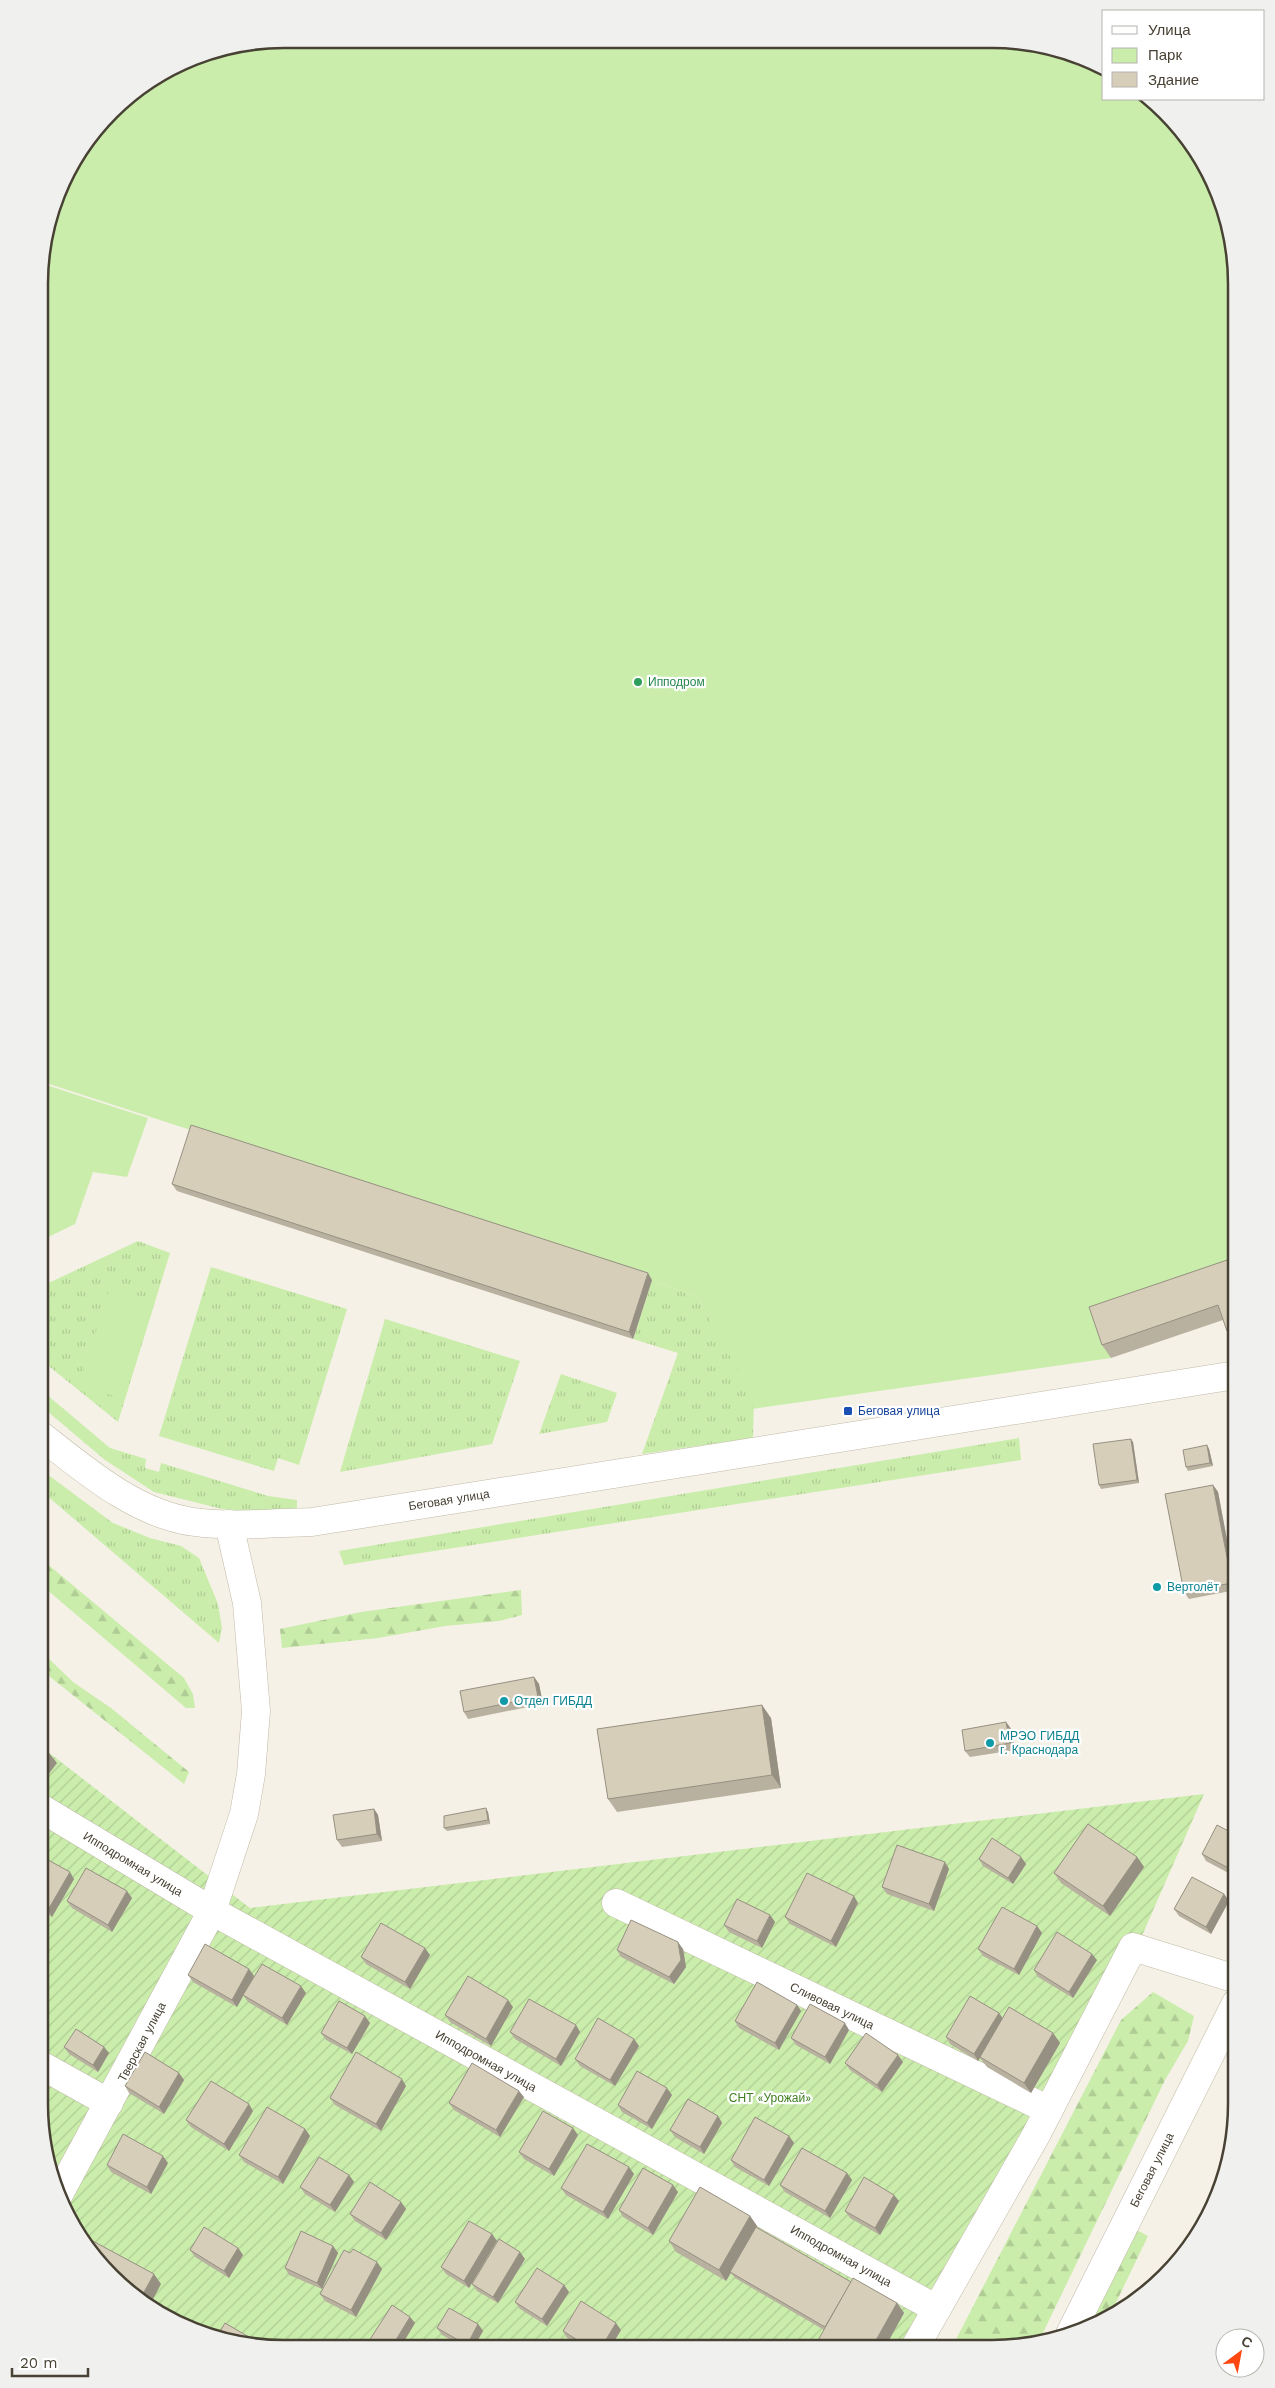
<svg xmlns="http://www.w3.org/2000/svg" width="1275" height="2388" font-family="'Work Sans',sans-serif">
<defs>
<pattern id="grass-tufts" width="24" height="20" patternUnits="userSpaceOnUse" patternTransform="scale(1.25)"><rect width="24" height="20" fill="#caedab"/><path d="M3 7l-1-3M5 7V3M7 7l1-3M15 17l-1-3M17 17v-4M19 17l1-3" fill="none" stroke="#afcc94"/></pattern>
<pattern id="forest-firs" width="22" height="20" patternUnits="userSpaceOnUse" patternTransform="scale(1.25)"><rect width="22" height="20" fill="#caedab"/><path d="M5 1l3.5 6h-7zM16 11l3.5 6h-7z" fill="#afcc94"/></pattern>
<pattern id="garden-furrows" width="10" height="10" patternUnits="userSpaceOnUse" patternTransform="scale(1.25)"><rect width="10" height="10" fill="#caedab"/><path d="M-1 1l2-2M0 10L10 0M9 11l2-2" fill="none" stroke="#afcc94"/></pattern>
</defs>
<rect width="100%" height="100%" fill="#f5f1e6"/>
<g fill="url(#grass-tufts)">
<path d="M138 1241 170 1253 118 1422 40 1359V1287Z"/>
<path d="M211 1267 347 1309 299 1465 278 1458 274 1471 159 1436Z"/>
<path d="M652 1280 697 1297 754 1397 753 1438 642 1454 678 1353 633 1339Z"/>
<path d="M385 1319 520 1361 492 1444 340 1472Z"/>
<path d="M561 1374 617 1393 607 1422 539 1434Z"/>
<path d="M40 1389 110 1448 146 1459 145 1468 159 1472 161 1463 268 1496 297 1500V1511L254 1512 222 1509 154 1492 105 1460 40 1405Z"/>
<path d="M1019 1438 1021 1460 344 1565 339 1551Z"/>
<path d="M39 1468 113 1523 150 1538 181 1546 199 1558 218 1604 222 1628 219 1643 39 1489Z"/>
</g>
<g fill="url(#forest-firs)">
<path d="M39 1557 184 1678 193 1694 195 1708H186L39 1583Z"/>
<path d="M521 1590 522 1615 499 1621 445 1626 378 1638 282 1648 280 1629 361 1612Z"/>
<path d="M39 1649 73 1682 111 1708 189 1772 184 1784 39 1668Z"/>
<path d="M1153 1992 1194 2016 1188 2041 1165 2080 1039 2341 991 2349H951L1121 2020Z"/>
<path d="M1135 2229 1148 2236 1110 2315 1087 2328Z"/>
</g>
<g fill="#caedab">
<path d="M284 39 1039 43 1099 64 1104 67V99H1152L1195 147 1223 205 1236 284V1274L1098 1321 1111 1358 752 1409 753 1397 697 1297 652 1280 40 1081 41 252 64 175 122 100 190 57Z"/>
<path d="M40 1083 148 1118 127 1177 93 1172 75 1224 40 1241Z"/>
<path d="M110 1287 155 1301 124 1399 79 1385Z"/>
</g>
<path fill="url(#garden-furrows)" d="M39 1745 250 1908 1204 1794 1137 1947 919 2349 251 2347 190 2331 134 2298 89 2253 52 2183 39 2104Z"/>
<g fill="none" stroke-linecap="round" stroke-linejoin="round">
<g stroke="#c1baa7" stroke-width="29">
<g id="minor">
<path d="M39 1434C84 1469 135 1514 194 1522 232 1527 273 1523 312 1522L1236 1375"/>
<path d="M39 1807 212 1911 937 2309"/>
<path d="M616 1903 1049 2110"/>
<path d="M39 2064 109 2103"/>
<path d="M58 2196 212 1911 244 1814 251 1774 256 1711 247 1603 229 1524"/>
<path d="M1069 2336 1236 2003"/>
<path d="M914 2349 1036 2135 1133 1947 1236 1979"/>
</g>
</g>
<use href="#minor" stroke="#fff" stroke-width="28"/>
</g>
<g fill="#b9b1a0">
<path d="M172 1184 652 1280 633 1339 177 1191Z"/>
<path d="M1236 1257V1344L1227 1331 1223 1320 1111 1358 1102 1345Z"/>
<path d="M1131 1439 1133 1442 1139 1483 1101 1489 1099 1485Z"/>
<path d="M1207 1445 1209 1449 1213 1466 1188 1471 1186 1467Z"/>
<path d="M1213 1485 1218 1492 1236 1586V1590L1189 1599 1184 1592Z"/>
<path d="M534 1677 539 1684 543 1704 468 1719 464 1712Z"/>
<path d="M771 1718 781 1788 617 1812 608 1799Z"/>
<path d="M1006 1722 1011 1729 1015 1750 970 1757 965 1751Z"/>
<path d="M374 1809 378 1815 382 1841 342 1847 337 1840Z"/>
<path d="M488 1812 490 1824 447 1831 444 1828Z"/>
<path d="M1236 1835V1877L1206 1861 1202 1854Z"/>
<path d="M39 1855 74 1879 52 1917 39 1909Z"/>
<path d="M1021 1857 1026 1864 1013 1884 983 1866 979 1859Z"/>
<path d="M1137 1857 1144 1867 1110 1916 1061 1883 1054 1873Z"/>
<path d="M949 1869 934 1911 887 1894 882 1887Z"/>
<path d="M1224 1894 1229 1901 1211 1934 1179 1916 1174 1909Z"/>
<path d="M132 1898 112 1932 72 1908 67 1901Z"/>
<path d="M858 1903 836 1947 790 1924 785 1917Z"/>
<path d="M770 1915 775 1922 762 1948 729 1932 724 1925Z"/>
<path d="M1037 1926 1042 1933 1019 1975 983 1956 978 1949Z"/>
<path d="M683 1949 686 1967 674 1984 621 1957 617 1950Z"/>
<path d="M430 1955 410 1989 366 1964 361 1957Z"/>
<path d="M1097 1960 1073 1998 1038 1977 1034 1970Z"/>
<path d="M249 1969 254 1976 237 2007 193 1982 188 1975Z"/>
<path d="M306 1993 287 2025 248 2002 243 1995Z"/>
<path d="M797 2005 801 2011 779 2050 739 2028 735 2021Z"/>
<path d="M513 2007 491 2046 450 2022 445 2015Z"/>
<path d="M1002 2018 1053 2033 1060 2043 1031 2093 987 2067 980 2058 978 2061 950 2044 946 2037Z"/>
<path d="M370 2023 352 2054 326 2040 321 2033Z"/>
<path d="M576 2025 580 2032 561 2066 515 2039 510 2032Z"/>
<path d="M849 2030 830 2064 796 2045 791 2038Z"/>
<path d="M634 2039 639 2046 615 2086 580 2066 575 2059Z"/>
<path d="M64 2047H104L109 2053 98 2072 69 2054Z"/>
<path d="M903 2062 882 2092 850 2070 845 2063Z"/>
<path d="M179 2073 184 2080 164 2114 129 2093 125 2086Z"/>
<path d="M406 2086 381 2131 335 2105 330 2098Z"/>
<path d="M672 2095 652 2129 622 2112 618 2105Z"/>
<path d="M524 2097 500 2137 454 2110 449 2103Z"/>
<path d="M253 2111 229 2151 191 2127 186 2120Z"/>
<path d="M718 2116 722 2123 704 2154 675 2137 670 2130Z"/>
<path d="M305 2129 310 2136 283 2184 244 2162 239 2155Z"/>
<path d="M578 2135 554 2176 524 2159 519 2152Z"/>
<path d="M789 2136 794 2143 769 2186 735 2167 731 2160Z"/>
<path d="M168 2163 151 2194 111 2172 107 2165Z"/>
<path d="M847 2173 852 2180 830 2218 785 2192 780 2185Z"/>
<path d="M634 2174 608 2219 566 2195 561 2188Z"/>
<path d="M349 2175 354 2182 335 2212 305 2194 300 2187Z"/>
<path d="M678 2192 653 2235 623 2217 619 2210Z"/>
<path d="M899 2201 880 2235 850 2218 845 2211Z"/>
<path d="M401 2202 406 2209 386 2240 355 2221 350 2214Z"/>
<path d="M750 2216 757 2226V2228L851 2282 897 2303 904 2313 884 2349H822L817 2342 824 2330 735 2278 731 2273 726 2281 676 2252 669 2241Z"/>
<path d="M492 2234 497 2241 469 2288 446 2274 441 2267Z"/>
<path d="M333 2246 338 2253 322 2289 289 2275 285 2268Z"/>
<path d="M238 2248 243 2255 229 2278 195 2257 190 2250Z"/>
<path d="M525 2259 498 2303 477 2291 472 2284Z"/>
<path d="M382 2269 356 2317 325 2301 320 2294Z"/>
<path d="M564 2285 569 2292 547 2326 520 2309 515 2302Z"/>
<path d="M410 2317 415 2323 400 2348 374 2347 369 2341Z"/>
<path d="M478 2324 483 2331 473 2348H465L442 2335 437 2328Z"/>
<path d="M621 2330 610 2348H584L567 2338 563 2331Z"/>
</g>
<g fill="#969082">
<path d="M648 1273 652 1280 633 1339 629 1332Z"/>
<path d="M1131 1439 1133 1442 1139 1483 1137 1480Z"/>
<path d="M1207 1445 1209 1449 1213 1466 1210 1463Z"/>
<path d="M1213 1485 1218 1492 1236 1589 1232 1583Z"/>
<path d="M534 1677 539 1684 543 1704 538 1697Z"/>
<path d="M762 1705 771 1718 781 1788 772 1775Z"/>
<path d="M1006 1722 1011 1729 1015 1750 1010 1743Z"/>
<path d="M49 1753 57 1763 39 1787V1767Z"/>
<path d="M486 1808 488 1812 490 1824 488 1820Z"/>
<path d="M374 1809 378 1815 382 1841 377 1834Z"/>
<path d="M1021 1857 1026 1864 1013 1884 1008 1878Z"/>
<path d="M1137 1857 1144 1867 1110 1916 1103 1906Z"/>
<path d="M945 1862 949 1869 934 1911 929 1904Z"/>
<path d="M70 1872 74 1879 52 1917 48 1910Z"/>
<path d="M127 1891 132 1898 112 1932 108 1925Z"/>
<path d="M1224 1894 1229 1901 1211 1934 1206 1927Z"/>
<path d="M854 1896 858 1903 836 1947 831 1941Z"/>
<path d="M770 1915 775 1922 762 1948 757 1941Z"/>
<path d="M1037 1926 1042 1933 1019 1975 1014 1969Z"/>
<path d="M678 1942 683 1949 686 1967 674 1984 669 1977Z"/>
<path d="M425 1948 430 1955 410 1989 405 1982Z"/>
<path d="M1092 1954 1097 1960 1073 1998 1069 1992Z"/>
<path d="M249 1969 254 1976 237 2007 232 2000Z"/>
<path d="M301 1986 306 1993 287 2025 282 2018Z"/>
<path d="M508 2000 513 2007 491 2046 486 2039Z"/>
<path d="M797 2005 801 2011 779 2050 775 2043Z"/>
<path d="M999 2013 1004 2020 978 2061 974 2054Z"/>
<path d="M365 2016 370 2023 352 2054 347 2048Z"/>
<path d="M42 2018 44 2022 39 2031V2023Z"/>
<path d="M845 2023 849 2030 830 2064 825 2057Z"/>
<path d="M576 2025 580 2032 561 2066 556 2059Z"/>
<path d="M1053 2033 1060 2043 1031 2093 1024 2083Z"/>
<path d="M634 2039 639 2046 615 2086 610 2080Z"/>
<path d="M104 2047 109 2053 98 2072 93 2065Z"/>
<path d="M898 2055 903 2062 882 2092 877 2085Z"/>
<path d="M179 2073 184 2080 164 2114 159 2107Z"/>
<path d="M402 2079 406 2086 381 2131 376 2124Z"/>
<path d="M667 2088 672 2095 652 2129 647 2123Z"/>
<path d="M519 2091 524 2097 500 2137 496 2130Z"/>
<path d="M249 2104 253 2111 229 2151 224 2144Z"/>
<path d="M718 2116 722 2123 704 2154 700 2147Z"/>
<path d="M573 2128 578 2135 554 2176 549 2169Z"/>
<path d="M305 2129 310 2136 283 2184 278 2177Z"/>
<path d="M789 2136 794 2143 769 2186 764 2180Z"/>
<path d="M163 2156 168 2163 151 2194 147 2187Z"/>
<path d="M629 2167 634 2174 608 2219 603 2212Z"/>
<path d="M847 2173 852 2180 830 2218 825 2211Z"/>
<path d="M349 2175 354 2182 335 2212 330 2205Z"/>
<path d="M673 2185 678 2192 653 2235 648 2228Z"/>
<path d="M894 2195 899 2201 880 2235 875 2228Z"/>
<path d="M401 2202 406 2209 386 2240 381 2233Z"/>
<path d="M750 2216 757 2226 726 2281 719 2270Z"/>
<path d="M492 2234 497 2241 469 2288 464 2281Z"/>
<path d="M333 2246 338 2253 322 2289 317 2283Z"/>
<path d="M238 2248 243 2255 229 2278 224 2271Z"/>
<path d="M520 2252 525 2259 498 2303 493 2297Z"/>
<path d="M377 2262 382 2269 356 2317 351 2310Z"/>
<path d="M154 2274 161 2284 149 2307 139 2301Z"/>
<path d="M564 2285 569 2292 547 2326 542 2319Z"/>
<path d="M897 2303 904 2313 884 2349H871Z"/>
<path d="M410 2317 415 2323 400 2348H391Z"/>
<path d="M616 2323 621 2330 610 2348H601Z"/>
<path d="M478 2324 483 2331 473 2348H469L467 2345Z"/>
</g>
<g fill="#d7ceba" stroke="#969082">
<path d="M191 1125 648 1273 629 1332 172 1184Z"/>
<path d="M1236 1257V1328L1227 1331 1218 1305 1102 1345 1089 1307Z"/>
<path d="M1131 1439 1137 1480 1099 1485 1093 1444Z"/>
<path d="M1207 1445 1210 1463 1186 1467 1183 1450Z"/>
<path d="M1213 1485 1232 1583 1184 1592 1165 1494Z"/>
<path d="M534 1677 538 1697 464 1712 460 1691Z"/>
<path d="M762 1705 772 1775 608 1799 597 1729Z"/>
<path d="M1006 1722 1010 1743 965 1751 962 1730Z"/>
<path d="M39 1746 49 1753 39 1767Z"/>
<path d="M1236 1785V1796L1231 1793Z"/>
<path d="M486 1808 488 1820 444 1828V1816Z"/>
<path d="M374 1809 377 1834 337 1840 333 1815Z"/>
<path d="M1088 1824 1137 1857 1103 1906 1054 1873Z"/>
<path d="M1217 1825 1236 1835V1872L1202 1854Z"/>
<path d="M992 1838 1021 1857 1008 1878 979 1859Z"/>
<path d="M897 1845 945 1862 929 1904 882 1887Z"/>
<path d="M39 1855 70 1872 48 1910 39 1905Z"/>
<path d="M86 1868 127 1891 108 1925 67 1901Z"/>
<path d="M807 1873 854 1896 831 1941 785 1917Z"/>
<path d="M1192 1877 1224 1894 1206 1927 1174 1909Z"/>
<path d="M737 1899 770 1915 757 1941 724 1925Z"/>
<path d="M1002 1907 1037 1926 1014 1969 978 1949Z"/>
<path d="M631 1920 678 1942 681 1960 669 1977 617 1950Z"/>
<path d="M381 1923 425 1948 405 1982 361 1957Z"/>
<path d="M1057 1932 1092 1954 1069 1992 1034 1970Z"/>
<path d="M205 1944 249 1969 232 2000 188 1975Z"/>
<path d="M262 1964 301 1986 282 2018 243 1995Z"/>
<path d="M468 1976 508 2000 486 2039 445 2015Z"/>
<path d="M757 1982 797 2005 775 2043 735 2021Z"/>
<path d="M970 1996 999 2013 974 2054 946 2037Z"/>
<path d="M529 1999 576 2025 556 2059 510 2032Z"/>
<path d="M339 2001 365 2016 347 2048 321 2033Z"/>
<path d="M810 2004 845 2023 825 2057 791 2038Z"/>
<path d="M1009 2007 1053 2033 1024 2083 980 2057Z"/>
<path d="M39 2016 42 2018 39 2023Z"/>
<path d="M598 2018 634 2039 610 2080 575 2059Z"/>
<path d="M76 2029 104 2047 93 2065 64 2047Z"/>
<path d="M866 2033 898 2055 877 2085 845 2063Z"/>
<path d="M145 2052 179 2073 159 2107 125 2086Z"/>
<path d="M356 2052 402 2079 376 2124 330 2098Z"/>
<path d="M472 2063 519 2091 496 2130 449 2103Z"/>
<path d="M637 2071 667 2088 647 2123 618 2105Z"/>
<path d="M211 2081 249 2104 224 2144 186 2120Z"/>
<path d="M688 2099 718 2116 700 2147 670 2130Z"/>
<path d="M267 2107 305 2129 278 2177 239 2155Z"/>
<path d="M543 2111 573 2128 549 2169 519 2152Z"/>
<path d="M755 2117 789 2136 764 2180 731 2160Z"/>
<path d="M123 2134 163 2156 147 2187 107 2165Z"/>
<path d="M587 2144 629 2167 603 2212 561 2188Z"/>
<path d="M802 2148 847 2173 825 2211 780 2185Z"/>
<path d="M319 2157 349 2175 330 2205 300 2187Z"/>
<path d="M643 2168 673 2185 648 2228 619 2210Z"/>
<path d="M864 2177 894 2195 875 2228 845 2211Z"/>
<path d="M370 2182 401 2202 381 2233 350 2214Z"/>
<path d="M700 2187 750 2216 719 2270 669 2241Z"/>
<path d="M469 2221 492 2234 464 2281 441 2267Z"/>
<path d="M204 2227 238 2248 224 2271 190 2250Z"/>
<path d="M756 2227 851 2282 825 2327 730 2272Z"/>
<path d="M301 2231 333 2246 317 2283 285 2268Z"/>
<path d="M78 2233 154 2274 139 2301 134 2298 89 2253Z"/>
<path d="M499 2239 520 2252 493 2297 472 2284Z"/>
<path d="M353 2249 377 2262 351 2310 320 2294 344 2250 350 2253Z"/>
<path d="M537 2268 564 2285 542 2319 515 2302Z"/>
<path d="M853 2278 897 2303 871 2349H829L817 2342Z"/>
<path d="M581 2301 616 2323 601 2348H590L563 2331Z"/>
<path d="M392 2305 410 2317 391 2348 380 2347 369 2341Z"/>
<path d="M449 2308 478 2324 467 2345 437 2328Z"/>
<path d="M225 2323 261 2344 259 2347H251L216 2338Z"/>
</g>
<circle fill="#2e9e5b" stroke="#fff" stroke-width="2" cx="638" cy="682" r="5"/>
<rect fill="#1a4fb4" stroke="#fff" stroke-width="2" x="843" y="1406" width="10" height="10" rx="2.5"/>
<g fill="#0f9aa8" stroke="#fff" stroke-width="2">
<circle cx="1157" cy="1587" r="5"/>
<circle cx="504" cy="1701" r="5"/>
<circle cx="990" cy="1743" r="5"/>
</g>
<g text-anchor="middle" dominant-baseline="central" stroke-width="4.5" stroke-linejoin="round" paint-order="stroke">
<g font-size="12" fill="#27864d" stroke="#fff" text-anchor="start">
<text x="648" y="682">Ипподром</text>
</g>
<g font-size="12" fill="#164399" stroke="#fff" text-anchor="start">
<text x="858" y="1411">Беговая улица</text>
</g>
<g font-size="12" fill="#484234" stroke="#fff">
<text transform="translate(449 1500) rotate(-9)">Беговая улица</text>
<text transform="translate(133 1864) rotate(31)">Ипподромная улица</text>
<text transform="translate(832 2006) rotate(26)">Сливовая улица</text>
<text transform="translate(142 2042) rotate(-62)">Тверская улица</text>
<text transform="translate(486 2061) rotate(29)">Ипподромная улица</text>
<text transform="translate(1152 2170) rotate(-63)">Беговая улица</text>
<text transform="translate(841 2256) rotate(29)">Ипподромная улица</text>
</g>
<g font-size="12" fill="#0d838f" stroke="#fff" text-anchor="start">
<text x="1167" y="1587">Вертолёт</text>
<text x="514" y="1701">Отдел ГИБДД</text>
<text x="1000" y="1736">МРЭО ГИБДД<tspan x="1000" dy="14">г. Краснодара</tspan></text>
</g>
<g font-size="12" fill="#3f7f22" stroke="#fff">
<text x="770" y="2098">СНТ «Урожай»</text>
</g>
</g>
<path d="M0 0H1275V2388H0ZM284 48H992A236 236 0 0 1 1228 284V2104A236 236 0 0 1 992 2340H284A236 236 0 0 1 48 2104V284A236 236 0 0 1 284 48Z" fill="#f0f0ef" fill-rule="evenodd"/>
<path fill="none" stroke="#484234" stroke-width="2.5" d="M284 48H992A236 236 0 0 1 1228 284V2104A236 236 0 0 1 992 2340H284A236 236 0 0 1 48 2104V284A236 236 0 0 1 284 48Z"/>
<rect x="1102" y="10" width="162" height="90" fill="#ffffff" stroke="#b6b3ae"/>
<rect x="1112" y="26" width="25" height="8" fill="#ffffff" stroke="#b6b3ae"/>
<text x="1148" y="35" font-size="15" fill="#484234">Улица</text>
<rect x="1112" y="48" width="25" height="15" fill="#caedab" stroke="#b6b3ae"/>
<text x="1148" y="60" font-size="15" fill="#484234">Парк</text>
<rect x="1112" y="72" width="25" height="15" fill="#d7ceba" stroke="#b6b3ae"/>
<text x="1148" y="85" font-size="15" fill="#484234">Здание</text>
<g transform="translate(1240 2353) rotate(32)"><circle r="24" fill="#ffffff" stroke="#b6b3ae"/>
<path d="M0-4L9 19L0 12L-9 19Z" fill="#ff4712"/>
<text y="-8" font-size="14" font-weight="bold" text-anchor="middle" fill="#484234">С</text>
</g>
<path d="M12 2368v8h76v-8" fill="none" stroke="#484234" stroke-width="2.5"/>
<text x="20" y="2368" font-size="15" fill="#484234" stroke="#ffffff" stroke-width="4" paint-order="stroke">20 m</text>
</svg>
